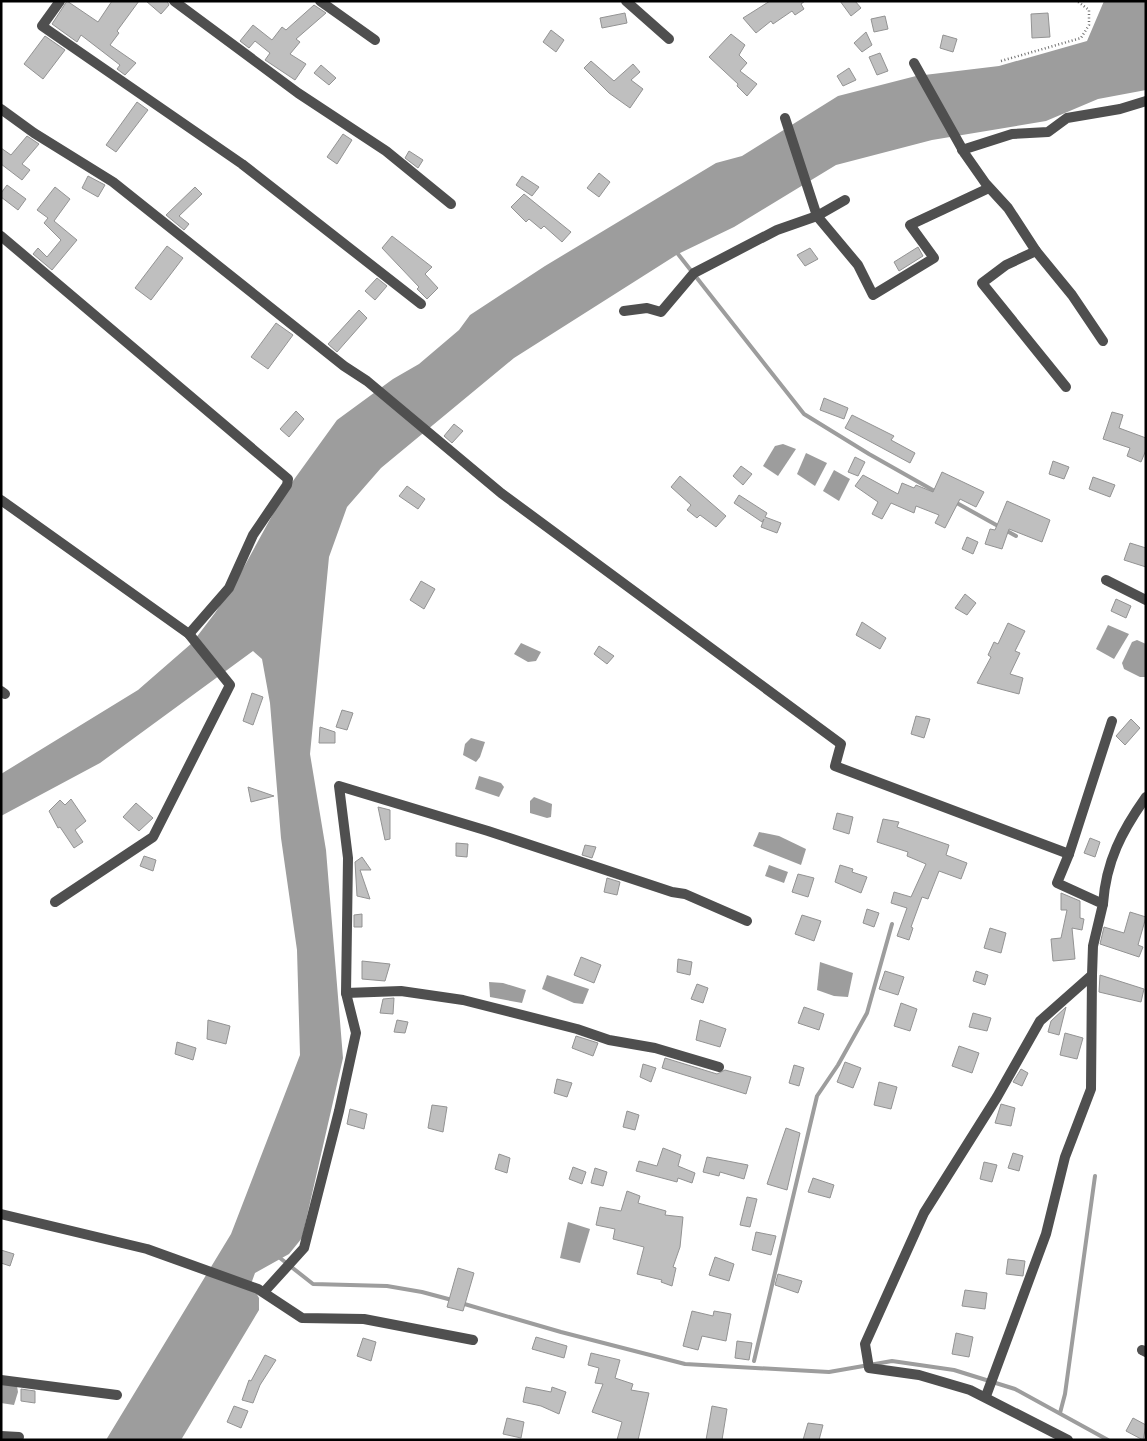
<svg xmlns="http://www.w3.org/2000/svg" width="1147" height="1441" font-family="'Varela Round',sans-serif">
<rect width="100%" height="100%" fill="#fff"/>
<g fill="#9d9d9d">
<path d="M1104 1H1146V90L1098 99 1046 121 932 140 836 165 734 227 678 254 514 358 381 468 347 507 329 557 310 754 326 850 343 1058 302 1238 289 1254 255 1273 251 1284 259 1298V1310L181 1440H106L231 1234 300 1055 297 950 281 838 270 703 262 659 253 651 100 763 1 816V774L138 690 192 643 215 613 239 576 285 492 337 420 393 379 419 364 459 330 470 315 545 266 716 163 742 156 838 96 916 76 999 66 1087 41Z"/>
<path d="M783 444 796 449 778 476 763 466 775 446Z"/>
<path d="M806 453 827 463 815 486 797 474Z"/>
<path d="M834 470 850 479 839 501 823 491Z"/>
<path d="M1108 625 1129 634 1114 659 1096 649Z"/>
<path d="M1137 640 1146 644V677H1140L1124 669 1122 663 1132 642Z"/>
<path d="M521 643 541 652 536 661 528 662 514 654Z"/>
<path d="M471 738 485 742 480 757 476 762 463 755 465 744Z"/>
<path d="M479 776 501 783 504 787 499 797 475 789Z"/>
<path d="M534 797 552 804 551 817 547 818 530 813V801Z"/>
<path d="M759 832 779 836 806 849 801 865 753 846Z"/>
<path d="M769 865 788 872 784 883 765 876Z"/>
<path d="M820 962 853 973 848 997 834 996 817 990Z"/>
<path d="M547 975 589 989 583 1004 574 1003 542 989Z"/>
<path d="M489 982 503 983 526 990 522 1003 490 997Z"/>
<path d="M568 1222 590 1229 580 1263 560 1258Z"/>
<path d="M1 1383 17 1386 18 1392 14 1405 1 1403Z"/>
</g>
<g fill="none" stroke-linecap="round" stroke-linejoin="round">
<g stroke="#9d9d9d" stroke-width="4">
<path d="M678 254 804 414 869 454 938 493"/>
<path d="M955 502 1016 536"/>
<path d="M280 1258 313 1284 387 1286 422 1292 452 1300"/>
<path d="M461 1303 561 1332 685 1364 829 1372 892 1361 954 1370 1015 1389 1108 1440"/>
<path d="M754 1361 817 1096 838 1065 867 1013 892 924"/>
<path d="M1060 1413 1065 1394 1095 1176"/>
</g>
</g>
<g fill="#bfbfbf" stroke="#939393">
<path d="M67 1 98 22 112 1H139L117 31 119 33 110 45 136 63 125 75 117 69 120 65 81 35 77 42 52 24Z"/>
<path d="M146 1H167L169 5 161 14Z"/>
<path d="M770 1H805L801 4 804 9 795 15 792 11 773 24 771 21 756 33 743 18Z"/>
<path d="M840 1H855L861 8 851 16Z"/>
<path d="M314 5 326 13 296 39 300 42 290 54 306 64 295 80 265 60 270 53 255 41 249 48 240 41 253 25 272 40 282 27 286 30Z"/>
<path d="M625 13 627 23 602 28 600 18Z"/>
<path d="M1048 13 1050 37 1032 38 1031 14Z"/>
<path d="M885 16 888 29 874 32 871 19Z"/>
<path d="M551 30 564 40 556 52 543 42Z"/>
<path d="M866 32 872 45 862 52 854 43Z"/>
<path d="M731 34 745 45 739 55 747 63 740 71 757 84 747 96 737 86 738 84 709 57Z"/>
<path d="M943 35 957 39 953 52 940 48Z"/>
<path d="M45 36 65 50 43 79 24 64Z"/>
<path d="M880 53 888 71 877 75 869 57Z"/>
<path d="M591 61 614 81 633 64 640 72 631 80 643 89 630 108 609 93 584 68Z"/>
<path d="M321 65 336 78 329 85 314 73Z"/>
<path d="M849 68 856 80 843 86 837 76Z"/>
<path d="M137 102 148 110 116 152 106 145Z"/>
<path d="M343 134 352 140 337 164 327 157Z"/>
<path d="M27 136 39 144 22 164 30 170 22 180 1 164V148L11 155Z"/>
<path d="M409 151 423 160 418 168 405 158Z"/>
<path d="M599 173 610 182 599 197 587 188Z"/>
<path d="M88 176 105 185 98 197 82 188Z"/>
<path d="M522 176 539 187 532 196 516 185Z"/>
<path d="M7 185 26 199 18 210 1 197V193Z"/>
<path d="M55 187 70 199 54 221 77 240 52 270 33 254 38 248 47 257 61 240 44 223 48 218 37 210Z"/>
<path d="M195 187 202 194 179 216 189 224 184 230 166 215Z"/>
<path d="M524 194 571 232 562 242 544 226 541 229 529 219 526 222 511 207Z"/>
<path d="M392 236 432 267 425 274 438 288 427 299 417 289 419 287 382 248Z"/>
<path d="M167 246 183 258 151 300 135 288Z"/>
<path d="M918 247 923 256 899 271 894 262Z"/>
<path d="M810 248 818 259 805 266 797 255Z"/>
<path d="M377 278 387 286 375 300 365 291Z"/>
<path d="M359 310 367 318 337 352 328 344Z"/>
<path d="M276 323 293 335 268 369 251 357Z"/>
<path d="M824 398 848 408 844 419 820 410Z"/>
<path d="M296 411 304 419 289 437 280 429Z"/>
<path d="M1112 412 1123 415 1119 428 1146 438V450L1141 462 1127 456 1130 448 1103 439Z"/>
<path d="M852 415 894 436 891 440 915 453 910 463 845 428Z"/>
<path d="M454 424 463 431 452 443 444 436Z"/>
<path d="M855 457 865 462 858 476 848 472Z"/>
<path d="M1053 461 1069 467 1064 479 1049 474Z"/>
<path d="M741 466 752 474 743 485 733 476Z"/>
<path d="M942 472 984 492 976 507 960 499 945 528 935 523 939 515 916 506 914 513 891 503 882 519 872 514 878 502 855 486 863 475 898 494 902 483 914 488 916 485 933 492Z"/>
<path d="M680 476 726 516 716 527 700 515 697 518 687 510 691 505 671 487Z"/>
<path d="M1093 477 1115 485 1110 497 1089 489Z"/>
<path d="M407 486 425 499 418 509 399 496Z"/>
<path d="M739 495 767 513 765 517 781 523 777 533 761 527 764 519 762 522 734 503Z"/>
<path d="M1007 501 1050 520 1042 542 1009 529 1002 549 985 544 990 529 995 530Z"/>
<path d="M967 537 978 542 973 554 962 549Z"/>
<path d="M1130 543 1146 548V567L1124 560Z"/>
<path d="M421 581 435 589 424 609 410 600Z"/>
<path d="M965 594 976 603 967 615 955 608Z"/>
<path d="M1116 599 1131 606 1126 618 1111 611Z"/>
<path d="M862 622 886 638 880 649 856 635Z"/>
<path d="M1008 623 1025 631 1015 651 1020 653 1010 674 1023 678 1019 694 977 683 991 657 988 655 994 642 998 644Z"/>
<path d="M599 646 614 656 607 664 594 654Z"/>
<path d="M252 693 263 697 253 725 243 721Z"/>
<path d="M342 710 353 713 347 730 336 727Z"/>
<path d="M916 716 930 719 924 738 911 734Z"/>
<path d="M1131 719 1140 728 1125 745 1116 736Z"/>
<path d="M320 727 335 732V743H319Z"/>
<path d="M248 787 274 796 251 802Z"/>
<path d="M71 799 86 821 75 830 83 842 74 848 60 827 58 828 49 811 60 800 65 805Z"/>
<path d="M136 803 153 818 139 831 123 817Z"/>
<path d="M378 807 390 810V839L385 840Z"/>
<path d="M837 813 853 817 849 834 833 829Z"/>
<path d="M883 819 899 822 897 827 949 845 946 855 967 863 961 879 939 871 928 899 922 897 911 927 913 928 909 940 897 936 907 908 891 903 894 892 911 897 926 864 907 856 908 852 877 842Z"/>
<path d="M1090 838 1100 842 1095 857 1084 853Z"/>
<path d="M456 843 468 844 467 857 456 856Z"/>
<path d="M585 845 596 847 592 858 582 855Z"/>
<path d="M144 856 156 860 153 871 140 866Z"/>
<path d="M362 857 371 870H360L370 899 357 896 355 862Z"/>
<path d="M840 865 853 869 852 872 867 877 861 893 835 882Z"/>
<path d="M798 874 814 878 808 897 792 892Z"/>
<path d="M607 878 620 882 617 895 604 892Z"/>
<path d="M1061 893 1080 901V918L1084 919 1082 930 1072 928 1075 959 1053 961 1051 939 1061 938 1067 910H1061Z"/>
<path d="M867 909 879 913 874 927 863 923Z"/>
<path d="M1130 912 1146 917 1138 945 1143 947 1139 957 1100 944 1104 927 1124 933Z"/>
<path d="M362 914V927H354V915Z"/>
<path d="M802 915 821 921 814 941 795 934Z"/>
<path d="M990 928 1006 933 1001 953 984 948Z"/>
<path d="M581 957 601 965 594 983 574 975Z"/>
<path d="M678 959 692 962 690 975 677 972Z"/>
<path d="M362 961 390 964 385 981 362 979Z"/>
<path d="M885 971 904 977 898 995 879 989Z"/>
<path d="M976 971 988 975 985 985 973 981Z"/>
<path d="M1100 975 1144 989 1141 1002 1099 992Z"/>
<path d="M697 984 708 988 703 1003 691 999Z"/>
<path d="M394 998 393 1014 380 1013 383 999Z"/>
<path d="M901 1003 917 1009 910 1031 894 1026Z"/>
<path d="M804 1007 824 1014 819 1030 798 1023Z"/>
<path d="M1066 1007 1059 1035 1048 1032 1051 1021Z"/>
<path d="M973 1013 991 1018 987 1031 969 1027Z"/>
<path d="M208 1020 230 1026 226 1044 207 1039Z"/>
<path d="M397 1020 408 1022 405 1033 394 1032Z"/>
<path d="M700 1020 726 1029 720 1047 696 1040Z"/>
<path d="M1065 1033 1083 1038 1077 1059 1060 1055Z"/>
<path d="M576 1036 598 1043 593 1056 572 1048Z"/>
<path d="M177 1042 196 1048 193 1060 175 1054Z"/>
<path d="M959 1046 979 1053 972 1073 952 1066Z"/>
<path d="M665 1058 717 1074 725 1070 751 1077 746 1094 662 1068Z"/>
<path d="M845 1062 861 1068 853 1088 837 1082Z"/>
<path d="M643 1064 656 1068 651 1082 640 1077Z"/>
<path d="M794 1065 804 1068 799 1086 789 1083Z"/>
<path d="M1021 1069 1028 1073 1022 1086 1013 1082Z"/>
<path d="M557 1079 572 1083 567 1097 554 1093Z"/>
<path d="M879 1082 897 1087 891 1109 874 1105Z"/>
<path d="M1001 1104 1015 1108 1011 1126 995 1123Z"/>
<path d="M432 1105 447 1107 443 1132 428 1128Z"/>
<path d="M350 1109 367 1114 364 1129 347 1124Z"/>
<path d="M627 1111 639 1115 635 1130 623 1127Z"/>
<path d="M786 1128 800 1133 787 1190 767 1184Z"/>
<path d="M663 1148 681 1155 678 1166 695 1173 692 1183 678 1178 677 1182 636 1171 639 1161 657 1166Z"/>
<path d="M1013 1153 1023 1156 1019 1171 1008 1168Z"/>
<path d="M499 1154 510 1158 507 1173 495 1169Z"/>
<path d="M707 1157 748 1165 744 1179 720 1172 719 1176 703 1172Z"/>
<path d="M984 1162 997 1165 992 1182 980 1179Z"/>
<path d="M573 1167 586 1172 582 1184 569 1179Z"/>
<path d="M595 1168 607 1172 603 1186 591 1183Z"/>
<path d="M813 1178 834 1185 830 1198 808 1192Z"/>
<path d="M627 1191 640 1196 638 1203 666 1211 665 1215 683 1217 680 1247 673 1267 676 1268 672 1286 661 1282 662 1280 637 1274 644 1247 613 1239 615 1229 596 1225 600 1207 621 1211Z"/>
<path d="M747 1197 757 1199 750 1227 740 1225Z"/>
<path d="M756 1232 776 1236 771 1255 752 1250Z"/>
<path d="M1 1250 14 1254 10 1266 1 1263Z"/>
<path d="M715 1257 734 1264 729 1281 709 1275Z"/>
<path d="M1008 1259 1025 1261 1023 1276 1006 1274Z"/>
<path d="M458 1268 474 1273 463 1311 447 1307Z"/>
<path d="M778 1274 802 1281 798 1293 775 1285Z"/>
<path d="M965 1290 987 1293 985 1309 962 1306Z"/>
<path d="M692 1311 713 1316 714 1311 731 1314 726 1341 702 1336 698 1350 683 1346Z"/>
<path d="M956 1333 973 1337 969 1357 952 1354Z"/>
<path d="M536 1337 567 1346 564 1358 532 1349Z"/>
<path d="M363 1338 376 1342 371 1361 357 1356Z"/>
<path d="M737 1341 752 1343 749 1360 735 1358Z"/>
<path d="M591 1353 620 1360 615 1378 633 1384 631 1390 649 1393 638 1440H617L622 1422 592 1412 603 1384 595 1383 599 1368 588 1365Z"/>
<path d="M265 1355 276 1360 260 1385 253 1403 242 1400 249 1380 251 1381Z"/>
<path d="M526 1387 551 1392 552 1387 566 1392 559 1414 541 1406 523 1402Z"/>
<path d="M21 1389 35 1391V1403L21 1401Z"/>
<path d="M234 1406 248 1411 241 1428 227 1422Z"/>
<path d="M712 1406 727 1409 722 1440H706Z"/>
<path d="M507 1418 524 1422 521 1438 503 1434Z"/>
<path d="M1133 1418 1146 1425 1143 1440 1126 1431Z"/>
<path d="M808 1423 823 1425 819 1440H803Z"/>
</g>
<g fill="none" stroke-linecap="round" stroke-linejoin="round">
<path stroke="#717171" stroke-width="2.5" stroke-dasharray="1 2.5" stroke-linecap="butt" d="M1001 61 1081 38 1089 25V10L1077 1"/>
<g stroke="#4f4f4f" stroke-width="10">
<path d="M60 1 42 26 242 164 421 304"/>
<path d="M174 1 298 93 386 151 451 204"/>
<path d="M320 1 375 40"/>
<path d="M626 1 669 39"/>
<path d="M914 63 965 154 986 184 1008 208 1036 251 1072 295 1103 341"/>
<path d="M1 109 34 133 113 182 344 366 367 381 501 493 841 744 835 766 1069 854 1112 721"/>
<path d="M785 118 817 216 858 265 873 295 934 258 910 225 989 188"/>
<path d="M962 150 1012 134 1048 132 1067 118 1120 109 1146 101"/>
<path d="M1 236 288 479 287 485 253 535 229 588 189 634"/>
<path d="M1036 251 1006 265 982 283 1066 387"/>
<path d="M624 311 647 308 661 312 694 273 777 230 817 216 845 200"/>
<path d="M1 500 189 634 230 685 153 837 55 902"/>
<path d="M1106 580 1146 600"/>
<path d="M1 691 5 694"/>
<path d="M1103 904C1106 861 1122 831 1146 797"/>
<path d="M346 993 401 991 463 1000 577 1029 609 1040 655 1048 719 1067"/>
<path d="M1 1214 147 1249 258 1289 302 1318 364 1319 473 1340"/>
<path d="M264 1292 304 1248 339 1111 356 1033 346 993 348 858 339 786 488 831 672 892 685 894 747 921"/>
<path d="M1142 1350 1146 1352"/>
<path d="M1 1380 117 1395"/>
<path d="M986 1396 1046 1234 1065 1157 1091 1089 1092 975"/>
<path d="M1 1436 19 1437"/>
<path d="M1068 1440 970 1390 919 1375 869 1368 865 1344 924 1213 997 1097 1040 1021 1092 975 1093 946 1103 904 1057 883 1069 854"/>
</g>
</g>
<rect width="1147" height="1441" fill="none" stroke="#000000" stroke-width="5"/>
</svg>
